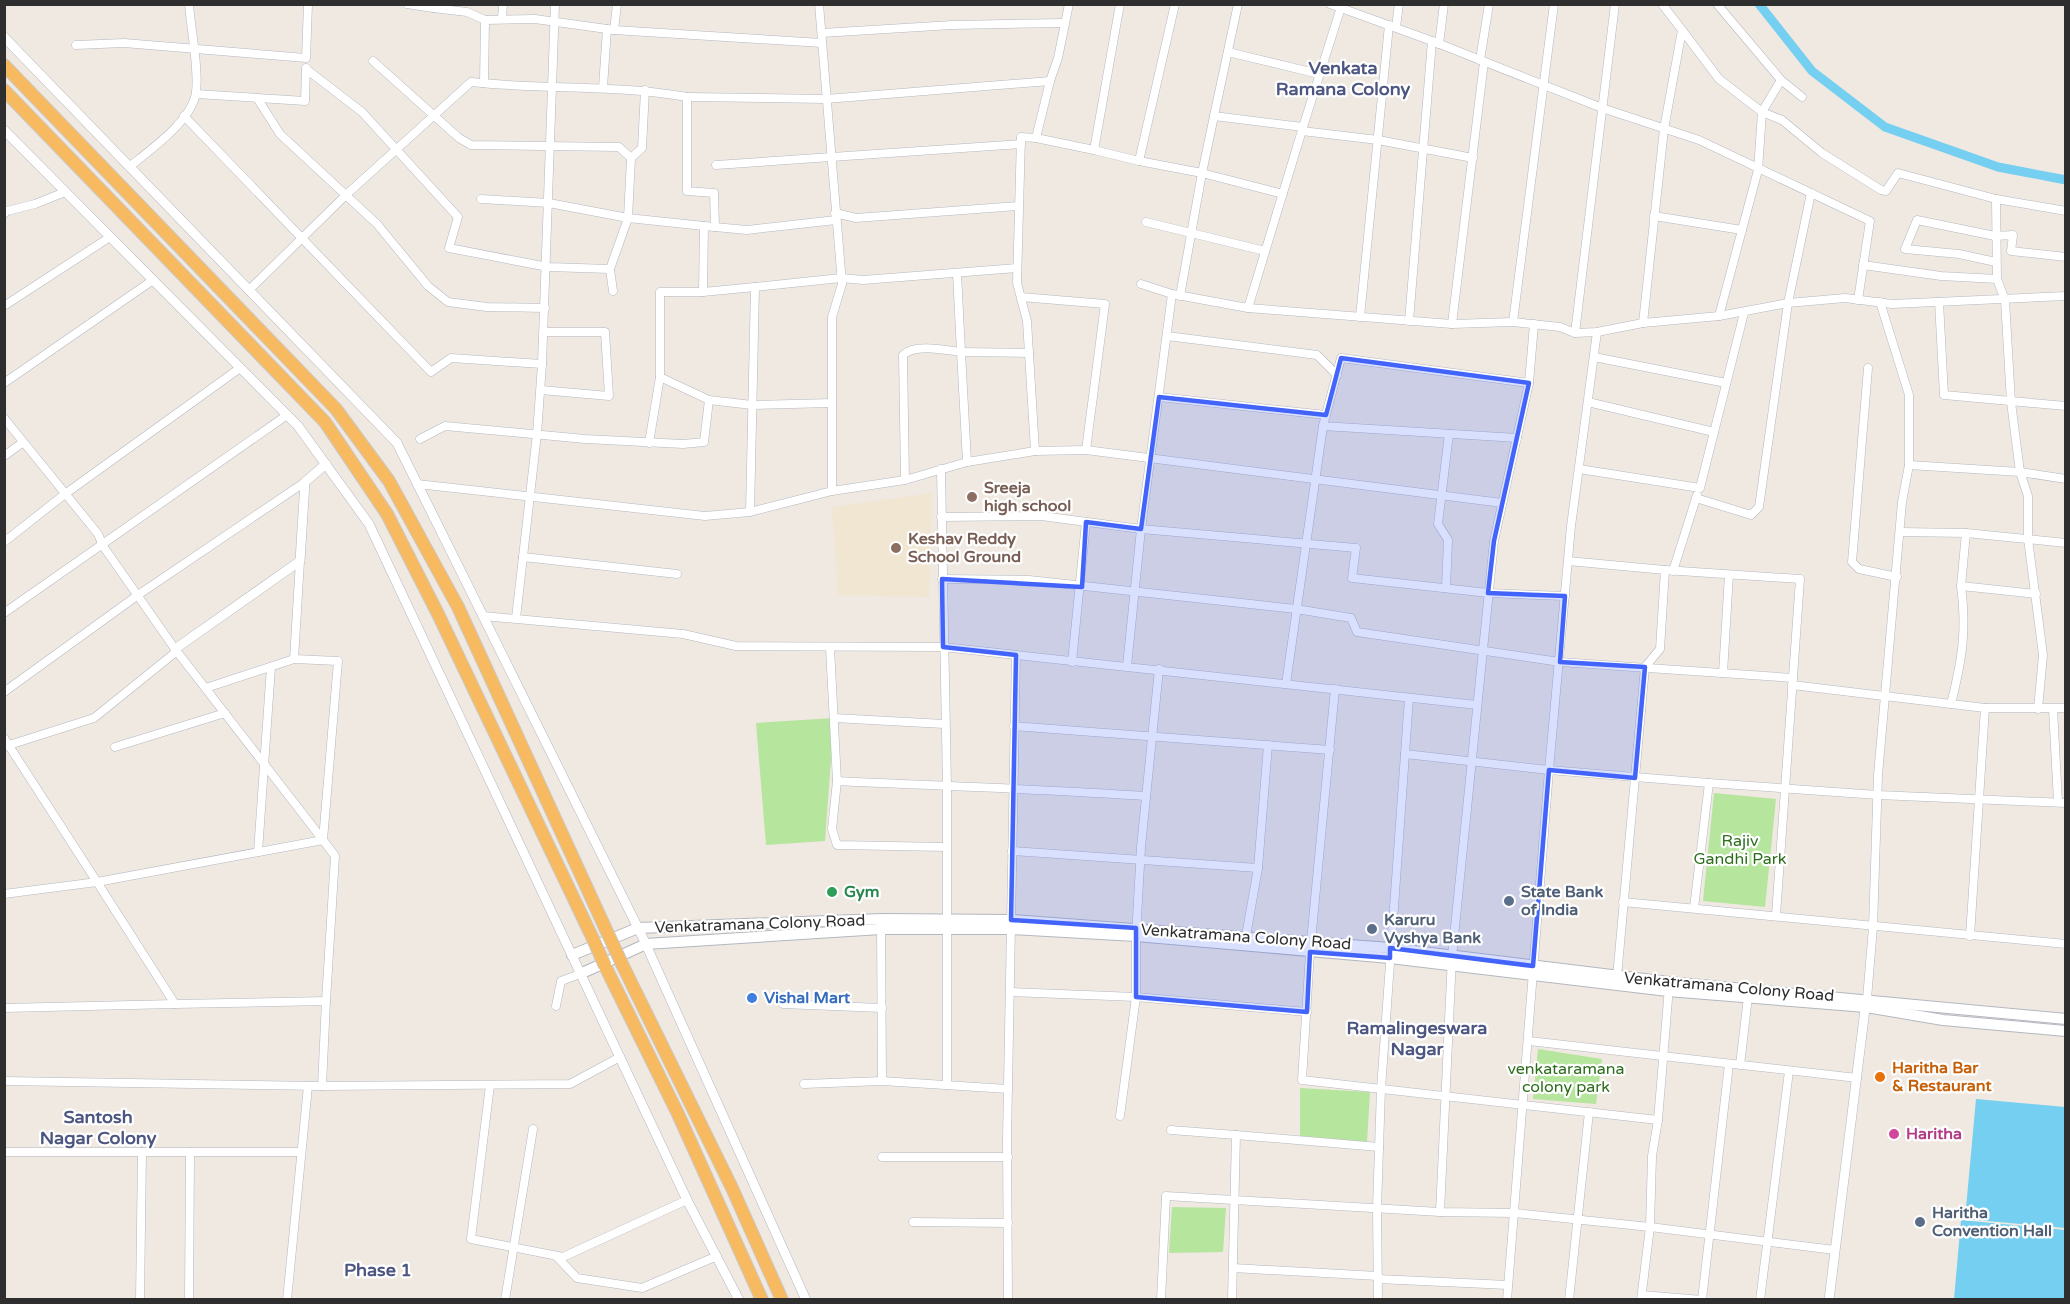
<svg xmlns="http://www.w3.org/2000/svg" width="2070" height="1304" font-family="'Varela Round',sans-serif">
<rect width="100%" height="100%" fill="#efe9e1"/>
<path fill="#f0e6d1" d="M932 493 929 597 838 595 832 507Z"/>
<g fill="#b6e59e">
<path d="M834 718 825 841 766 845 756 723Z"/>
<path d="M1714 793 1776 799 1765 907 1703 901Z"/>
<path d="M1538 1049 1602 1059 1596 1104 1533 1099Z"/>
<path d="M1300 1088 1370 1092 1367 1142 1300 1136Z"/>
<path d="M1172 1207 1226 1208 1223 1252 1169 1253Z"/>
</g>
<g fill="#75cff0">
<path d="M1976 1099 2065 1107V1228L1965 1219Z"/>
<path d="M1961 1220 2065 1230 2064 1299H1954Z"/>
</g>
<g fill="none" stroke-linecap="round" stroke-linejoin="round">
<path stroke="#75cff0" stroke-width="9" d="M1759 4 1812 71 1885 127 1998 167 2066 180"/>
<g stroke="#b4b7c1" stroke-width="9">
<g id="minor">
<path d="M407 4 433 8 434 4"/>
<path d="M1069 4 1058 58 1050 81 1036 138 1094 150 1120 4"/>
<path d="M1175 4 1139 161 1202 173 1180 296"/>
<path d="M1238 4 1214 116 1303 127 1248 308"/>
<path d="M1330 4 1432 41 1602 108 1699 140 1870 221 1858 300"/>
<path d="M1717 4 1781 80 1802 97"/>
<path d="M433 8 467 12 485 20 535 19 614 30 822 43"/>
<path d="M502 19 503 4"/>
<path d="M1396 27 1399 4"/>
<path d="M614 30 617 4"/>
<path d="M1682 30 1719 79 1762 112 1758 170 1719 316"/>
<path d="M822 33 952 25 1063 23"/>
<path d="M1439 44 1444 4"/>
<path d="M76 45 124 43 306 58 308 4"/>
<path d="M1228 52 1319 74"/>
<path d="M1480 60 1489 4"/>
<path d="M373 61 459 138 471 145 619 147 631 158"/>
<path d="M306 69 362 112 458 217 449 248 548 267 610 269 613 291"/>
<path d="M1781 80 1762 112 1782 120 1822 153 1881 190 1886 191 1898 173 1996 199 2066 211"/>
<path d="M484 83 485 20"/>
<path d="M603 87 607 29"/>
<path d="M196 94 305 101 306 68"/>
<path d="M257 98 280 134 377 224 428 286 448 302 487 307 545 308"/>
<path d="M184 116 431 372 451 358 542 364"/>
<path d="M1214 116 1202 173 1283 194"/>
<path d="M1303 127 1342 4"/>
<path d="M1302 131 1378 140 1473 158"/>
<path d="M1094 150 1139 161"/>
<path d="M716 165 1021 144"/>
<path d="M129 167C149 151 193 120 196 92 199 69 191 30 189 4"/>
<path d="M481 199 549 203 628 218 631 158 642 148 645 90"/>
<path d="M1996 199 1997 279 2005 300 2011 402 2020 472 2028 496V539L2043 655 2038 709"/>
<path d="M835 213 856 218 1018 206"/>
<path d="M4 214 7 211 35 204 65 192"/>
<path d="M1654 216 1742 230"/>
<path d="M1146 222 1265 251"/>
<path d="M715 227 714 193 687 191V97L826 99 1050 81"/>
<path d="M1996 262 1959 254 1905 249 1917 220 1995 236 2013 235 2011 251 2066 257"/>
<path d="M1863 265 1941 276 1997 279"/>
<path d="M610 269 628 218 704 226"/>
<path d="M1141 284 1172 294 1248 308 1452 324 1513 322 1560 327 1575 333 1597 332 1643 323 1719 316 1788 303 1845 298 1892 304 2066 296"/>
<path d="M249 290 347 194 471 82C543 90 615 84 687 97"/>
<path d="M703 292 755 287"/>
<path d="M1021 297 1105 304 1086 450"/>
<path d="M1939 302 1944 395 2066 406"/>
<path d="M4 306 110 237"/>
<path d="M1360 317 1389 25"/>
<path d="M1409 321 1432 41"/>
<path d="M1513 322 1554 4"/>
<path d="M1643 323 1664 129 1682 30 1662 4"/>
<path d="M1452 324 1484 62"/>
<path d="M1575 333 1615 4"/>
<path d="M1167 336 1317 355 1337 375"/>
<path d="M1594 357 1726 383"/>
<path d="M1868 368 1852 562 1859 569 1897 577"/>
<path d="M4 383 153 280"/>
<path d="M541 390 609 396 605 332H544"/>
<path d="M1159 397 1326 415"/>
<path d="M1588 402 1714 432"/>
<path d="M832 403 752 405 709 400 660 377V292H703L704 226 747 230 836 220"/>
<path d="M4 418 98 534 103 546 175 649 323 840 97 882 4 738"/>
<path d="M1517 438 1323 426 1341 358 1529 383"/>
<path d="M420 439 445 426 585 439 683 444 704 442 709 400"/>
<path d="M649 443 660 377"/>
<path d="M1035 451 1027 321 1017 283 1021 137 1036 138"/>
<path d="M4 456 22 443"/>
<path d="M967 462 961 352 1029 353"/>
<path d="M1909 465 2020 472 2066 479"/>
<path d="M941 469 947 787V1085"/>
<path d="M1579 469 1700 488 1744 313"/>
<path d="M905 480 903 355C915 343 945 350 961 352L957 273"/>
<path d="M417 484 705 516 750 512 832 491V317L842 284 819 4"/>
<path d="M832 491 905 480 967 462 1035 451 1086 450 1502 503"/>
<path d="M1696 498 1751 515 1759 507 1788 303 1811 193"/>
<path d="M750 512 755 287 841 278 863 280 1017 268"/>
<path d="M941 517 1041 516 1141 529 1356 548 1352 578 1488 593 1565 596"/>
<path d="M1901 532 1966 533 2066 543"/>
<path d="M1966 533 1961 586 2036 594"/>
<path d="M4 542 65 494 240 368"/>
<path d="M523 557 677 574"/>
<path d="M1568 561 1665 570 1660 649 1645 667 1617 977"/>
<path d="M1665 570 1800 579 1776 915"/>
<path d="M1673 571 1697 495"/>
<path d="M942 579 1029 580 1296 609 1351 618 1357 632 1560 662 1793 678"/>
<path d="M1446 588 1448 540 1438 524 1449 434"/>
<path d="M4 613 287 415"/>
<path d="M483 616 683 634 736 646 943 647 1477 705"/>
<path d="M516 618 537 434 542 364 555 4"/>
<path d="M830 648 837 781 832 829 837 845 946 847"/>
<path d="M294 659 300 561"/>
<path d="M1072 662 1086 522"/>
<path d="M1127 666 1141 529 1172 294"/>
<path d="M1723 673 1729 575"/>
<path d="M1286 684 1323 426"/>
<path d="M1792 685 1985 708 1970 936"/>
<path d="M206 688 294 659 338 661 323 840 335 856 326 1001"/>
<path d="M1335 689 1310 952 1302 1080 1658 1120"/>
<path d="M4 692 138 595 305 482"/>
<path d="M1951 704C1962 660 1967 631 1961 586"/>
<path d="M1985 708H2066"/>
<path d="M2053 709 2058 802"/>
<path d="M834 718 944 724"/>
<path d="M1014 726 1330 750"/>
<path d="M6 746 94 718 177 651"/>
<path d="M115 747 225 713"/>
<path d="M1405 754 1549 770 1709 783 1694 908"/>
<path d="M837 781C940 786 1043 789 1146 796"/>
<path d="M1709 783 1878 795 2066 803"/>
<path d="M1012 851 1258 868"/>
<path d="M258 852 271 667"/>
<path d="M4 894 97 882 175 1004 326 1001 322 1086 570 1084 620 1057"/>
<path d="M1623 902 2066 944"/>
<path d="M881 926 882 1081"/>
<path d="M1246 936 1258 868 1268 745"/>
<path d="M1010 992 1136 997 1307 1012"/>
<path d="M1867 999 1873 927 1878 775 1902 502 1909 465V395L1880 302"/>
<path d="M783 1004 882 1008"/>
<path d="M556 1006 561 981 580 974"/>
<path d="M4 1008 175 1004"/>
<path d="M1529 1041 1857 1078"/>
<path d="M1740 1065 1748 997"/>
<path d="M4 1081 322 1086"/>
<path d="M804 1084 882 1081 1008 1089"/>
<path d="M490 1085 471 1239 563 1257 687 1200"/>
<path d="M1120 1116 1136 997V936L1141 847 1159 669"/>
<path d="M1171 1130 1236 1135"/>
<path d="M4 1152H301"/>
<path d="M882 1157H1008"/>
<path d="M1440 1212 1452 957 1494 541 1529 383 1534 324"/>
<path d="M913 1222 1008 1223"/>
<path d="M556 1256 577 1278 642 1288 717 1256"/>
<path d="M1233 1268 1378 1276"/>
<path d="M1378 1279 1508 1285"/>
<path d="M1642 1295 1702 1300"/>
<path d="M140 1300 142 1152"/>
<path d="M189 1300 190 1152"/>
<path d="M287 1300 308 1086"/>
<path d="M505 1300 533 1129"/>
<path d="M1008 1300 1007 1140 1016 655"/>
<path d="M1161 1300 1166 1196 1440 1212 1515 1213 1650 1227 1835 1250"/>
<path d="M1232 1300 1236 1135 1379 1147"/>
<path d="M1378 1300 1377 1208 1381 1089 1409 698"/>
<path d="M1507 1300 1549 770 1571 526 1597 332"/>
<path d="M1569 1300 1589 1112"/>
<path d="M1641 1300 1650 1227 1652 1156 1658 1120 1669 987"/>
<path d="M1702 1300 1729 1064"/>
<path d="M1760 1300 1789 1071"/>
</g>
</g>
<g stroke="#b4b7c1" stroke-width="10">
<g id="tertiary">
<path d="M4 37 397 443 643 938 806 1300"/>
<path d="M4 130 298 426 369 524 687 1200 739 1300"/>
<path d="M175 649 300 561 305 482 326 464"/>
<path d="M1829 1300 1866 1001"/>
</g>
</g>
<g stroke="#b4b7c1" stroke-width="12">
<g id="secondary">
<path d="M572 955 638 928 882 919 1011 920 1390 948 1669 982 2066 1019"/>
<path d="M580 974 646 944 881 929H1011L1136 936 1390 958 1668 991 1866 1007 1943 1020 2066 1031"/>
</g>
</g>
<g stroke="#c9c9c9" stroke-width="14">
<g id="trunk">
<path d="M4 65 336 409 389 481 458 607 608 934"/>
<path d="M4 90 325 422 387 514 438 614 593 939"/>
<path d="M622 964 732 1188 782 1300"/>
<path d="M605 966 678 1114 762 1300"/>
</g>
</g>
<use href="#minor" stroke="#fff" stroke-width="8"/>
<use href="#tertiary" stroke="#fff" stroke-width="9"/>
<use href="#secondary" stroke="#fff" stroke-width="10"/>
<use href="#trunk" stroke="#f8ba60" stroke-width="12"/>
<g stroke="#c9c9c9" stroke-width="14" stroke-linecap="butt">
<g id="trunk-bridge">
<path d="M608 934 622 964"/>
<path d="M593 939 605 966"/>
</g>
</g>
<use href="#trunk-bridge" stroke="#f8ba60" stroke-width="12"/>
</g>
<path fill="#4264fb" fill-opacity="0.2" stroke="#4264fb" stroke-width="4.5" stroke-linejoin="round" d="M1341 358 1529 383 1494 541 1488 593 1565 596 1560 662 1645 667 1635 778 1549 770 1533 966 1390 948V958L1310 952 1307 1012 1136 997V928L1011 920 1016 655 943 647 942 579 1082 587 1086 522 1141 529 1159 397 1326 415Z"/>
<g fill="#8d6e63" stroke="#fff" stroke-width="2">
<circle cx="972" cy="497" r="6"/>
<circle cx="896" cy="548" r="6"/>
</g>
<circle fill="#2e9e5b" stroke="#fff" stroke-width="2" cx="832" cy="892" r="6"/>
<g fill="#5c6f8a" stroke="#fff" stroke-width="2">
<circle cx="1509" cy="901" r="6"/>
<circle cx="1372" cy="929" r="6"/>
<circle cx="1920" cy="1222" r="6"/>
</g>
<circle fill="#3f7fe0" stroke="#fff" stroke-width="2" cx="752" cy="998" r="6"/>
<circle fill="#e8710a" stroke="#fff" stroke-width="2" cx="1880" cy="1077" r="6"/>
<circle fill="#d1479c" stroke="#fff" stroke-width="2" cx="1894" cy="1134" r="6"/>
<g text-anchor="middle" dominant-baseline="central" stroke-width="4.5" stroke-linejoin="round" paint-order="stroke">
<g font-size="16" font-weight="bold" fill="#785e54" stroke="#fff" text-anchor="start">
<text x="984" y="488">Sreeja<tspan x="984" dy="18">high school</tspan></text>
<text x="908" y="539">Keshav Reddy<tspan x="908" dy="18">School Ground</tspan></text>
</g>
<g font-size="16" fill="#2c6e1b" stroke="#fff">
<text x="1740" y="841">Rajiv<tspan x="1740" dy="18">Gandhi Park</tspan></text>
<text x="1566" y="1069">venkataramana<tspan x="1566" dy="18">colony park</tspan></text>
</g>
<g font-size="16" font-weight="bold" fill="#27864d" stroke="#fff" text-anchor="start">
<text x="844" y="892">Gym</text>
</g>
<g font-size="16" font-weight="bold" fill="#4e5e75" stroke="#fff" text-anchor="start">
<text x="1521" y="892">State Bank<tspan x="1521" dy="18">of India</tspan></text>
<text x="1384" y="920">Karuru<tspan x="1384" dy="18">Vyshya Bank</tspan></text>
<text x="1932" y="1213">Haritha<tspan x="1932" dy="18">Convention Hall</tspan></text>
</g>
<g font-size="16" fill="#2e2e2e" stroke="#fff">
<text transform="translate(760 924) rotate(-2)">Venkatramana Colony Road</text>
<text transform="translate(1246 937) rotate(4)">Venkatramana Colony Road</text>
<text transform="translate(1729 987) rotate(5)">Venkatramana Colony Road</text>
</g>
<g font-size="16" font-weight="bold" fill="#366cbe" stroke="#fff" text-anchor="start">
<text x="764" y="998">Vishal Mart</text>
</g>
<g font-size="16" font-weight="bold" fill="#c56008" stroke="#fff" text-anchor="start">
<text x="1892" y="1068">Haritha Bar<tspan x="1892" dy="18">&amp; Restaurant</tspan></text>
</g>
<g font-size="16" font-weight="bold" fill="#b23c85" stroke="#fff" text-anchor="start">
<text x="1906" y="1134">Haritha</text>
</g>
<g font-size="18" font-weight="bold" fill="#4d5680" stroke="#fff">
<text x="1343" y="68">Venkata<tspan x="1343" dy="21">Ramana Colony</tspan></text>
<text x="1417" y="1028">Ramalingeswara<tspan x="1417" dy="21">Nagar</tspan></text>
<text x="98" y="1117">Santosh<tspan x="98" dy="21">Nagar Colony</tspan></text>
<text x="378" y="1270">Phase 1</text>
</g>
</g>
<rect width="2070" height="1304" fill="none" stroke="#2e2e2e" stroke-width="12"/>
</svg>
